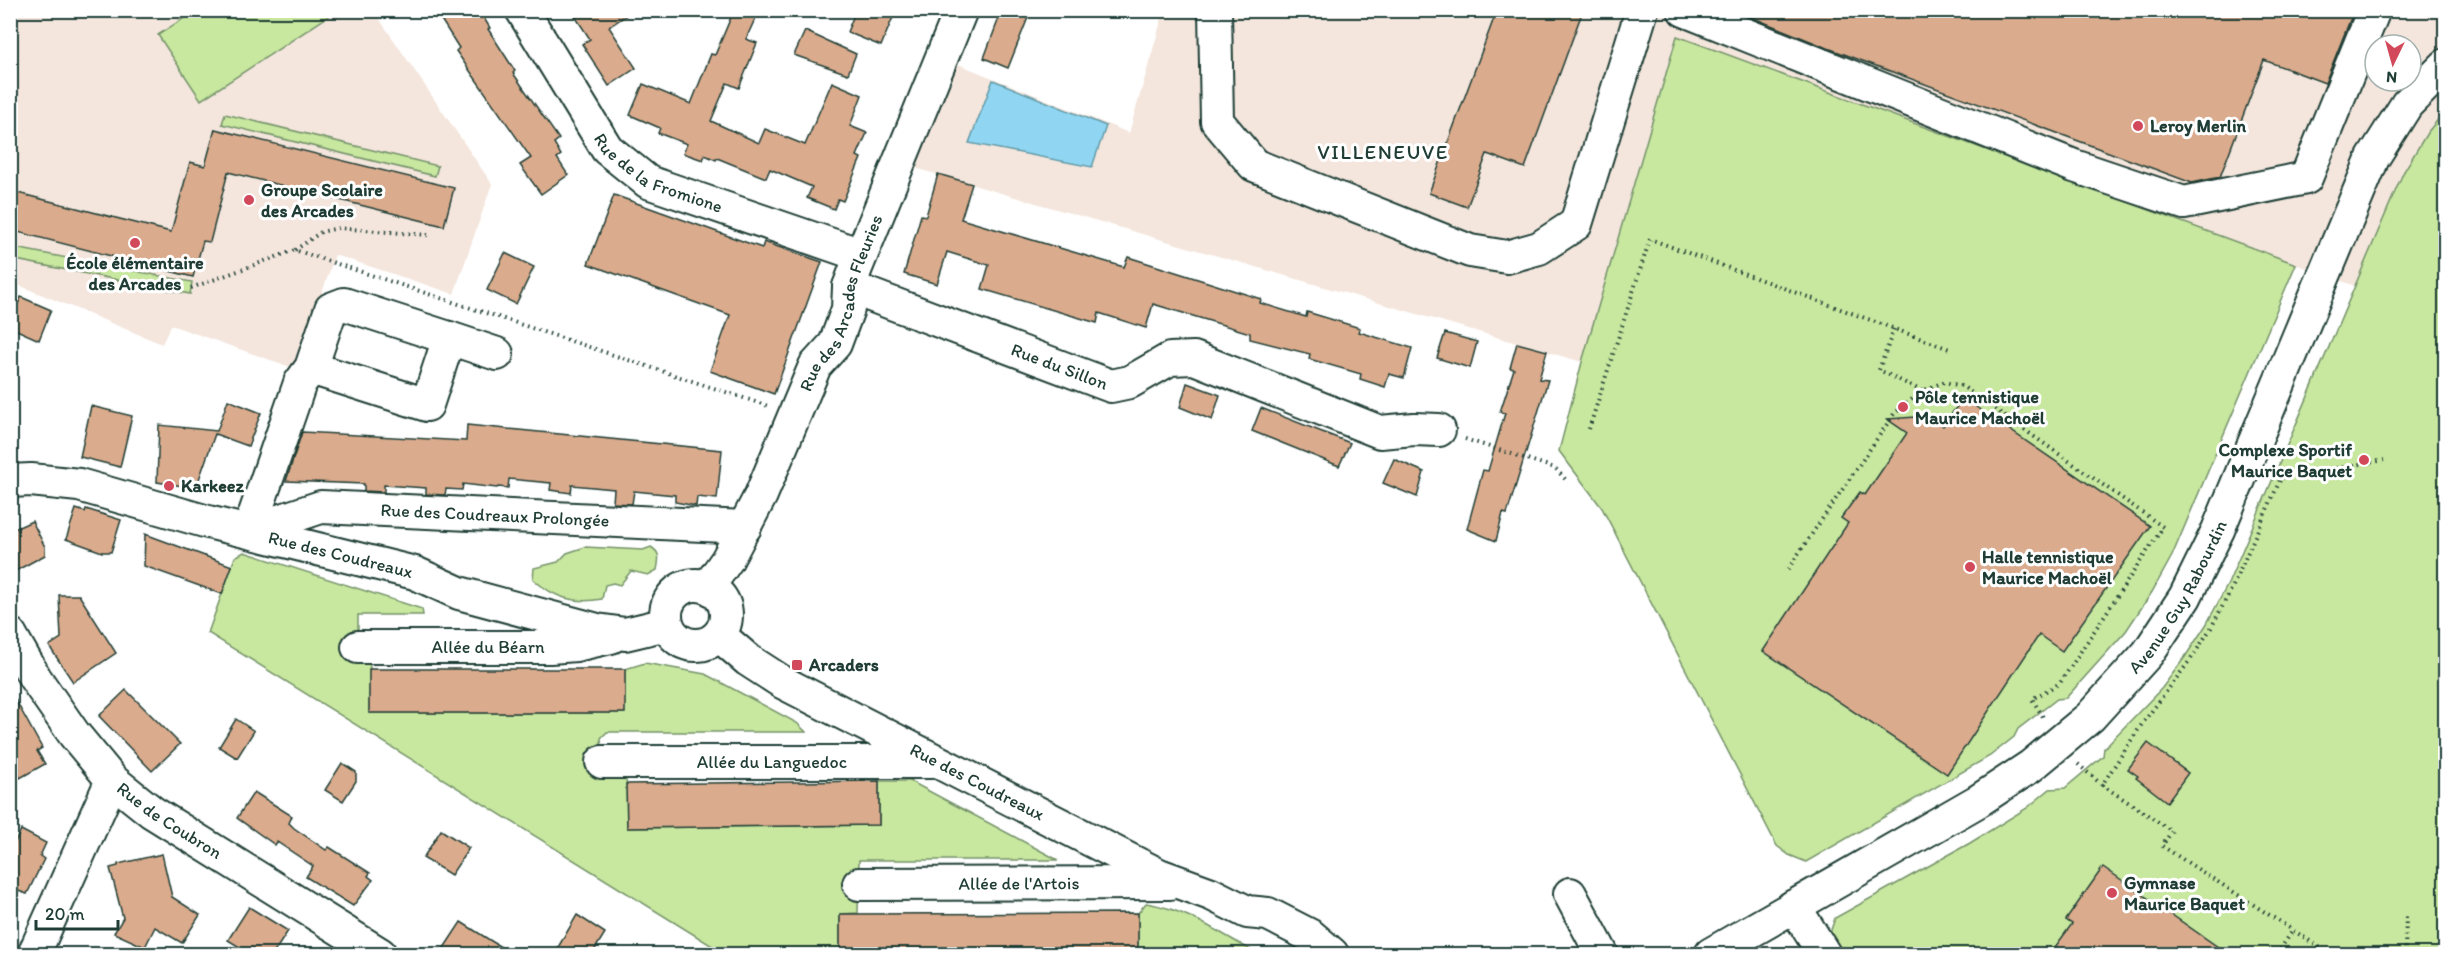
<svg xmlns="http://www.w3.org/2000/svg" width="2456" height="965" font-family="Itim,sans-serif">
<rect width="100%" height="100%" fill="#fff"/>
<filter id="ink" filterUnits="userSpaceOnUse"><feTurbulence type="fractalNoise" baseFrequency=".0167" numOctaves="2"/><feDisplacementMap in="SourceGraphic" scale="12" xChannelSelector="R" yChannelSelector="G"/><feConvolveMatrix kernelMatrix="1 2 1 2 8 2 1 2 1" color-interpolation-filters="sRGB"/></filter>
<g filter="url(#ink)">
<g fill="#f4e6dd" fill-rule="evenodd">
<path d="M10 11H374L492 184 454 294 335 255 296 369 171 325 162 344 11 282Z"/>
<path d="M1164 11H2445V111L2427 133 2403 173 2355 286 1677 37 1582 362 915 168 958 64 1129 133ZM2375 45H2411V81H2375Z"/>
</g>
<g fill="#c8e79f" stroke="#74926a" stroke-width="1.5">
<path d="M334 11 335 12 201 100 158 35 195 11Z"/>
<path d="M1677 36 2296 264 2172 556 2152 592 2126 631 2066 698 2057 699 2018 729 2014 737 1990 756 1806 862 1789 855 1777 846 1602 508 1559 451 1582 362Z"/>
<path d="M2445 111V954H1840L1830 933 1835 918 1970 843 2027 808 2050 789 2065 788 2103 756 2104 748 2162 688 2185 657 2206 625 2228 584 2403 173 2427 133Z"/>
<path d="M225 114 438 166 435 176 222 124Z"/>
<path d="M10 247 192 282 190 294 11 259Z"/>
<path d="M585 547 643 550 651 547C661 553 659 559 657 570L648 575 631 571 620 585 613 583 605 585 602 599C574 604 554 598 533 579L534 568 558 562 567 553Z"/>
<path d="M244 552 422 609 423 615H358V655L370 656 369 713H624L625 669 645 663 705 674 797 723 806 732H607L601 738 603 768 626 770 627 828 879 825V781H910L1058 860H859L858 913 840 914V954H725L208 633 235 557Z"/>
<path d="M1146 903C1186 909 1223 935 1258 954H1138V913Z"/>
</g>
<path fill="#90d6f2" stroke="#6399a6" stroke-width="1.5" d="M993 80 1106 126 1092 167 969 143Z"/>
<g fill="#dbab8d" stroke="#1f3d34" stroke-width="1.5">
<path d="M435 10H479L490 28 488 29 515 71 513 73 559 139 554 143 561 155 557 158 568 175 541 194 520 165 531 158 456 51 459 48Z"/>
<path d="M571 10H634L609 27 636 68 609 86 582 44 590 39Z"/>
<path d="M734 10H759L746 39 757 43 739 88 727 83 711 121 759 143 765 129 805 145 832 82 862 95 850 126 867 133 857 156 861 158 843 201 838 199 834 209 807 198 812 187 770 169 766 178 717 158 716 160 705 155 703 160 683 153 687 144 658 133 660 128 630 115 643 84 691 104 711 54 715 55Z"/>
<path d="M856 10H896L881 46 847 32Z"/>
<path d="M1002 10H1031L1008 68 984 58Z"/>
<path d="M1497 10H1583L1525 168 1487 154 1467 207 1429 193Z"/>
<path d="M1734 10H2354L2325 83 2264 60 2220 177 2192 183 1825 47Z"/>
<path d="M805 31 856 54 848 74 794 55Z"/>
<path d="M215 129 454 188 444 226 228 172 210 242 203 241 193 277 10 230V191L171 232 190 162 205 166Z"/>
<path d="M938 174 972 184 961 219 1124 267 1128 257 1261 299 1260 303 1306 317 1307 312 1360 328 1359 332 1412 348 1404 378 1389 374 1385 387 1360 379 1361 374 1309 359 1310 354 1250 339V333L1153 304 1146 328 1099 313 1097 323 982 289 989 265 947 252 937 284 904 274 921 215 926 216Z"/>
<path d="M614 195 762 248 764 242 822 262 774 394 710 371 730 315 588 264Z"/>
<path d="M505 253 534 267 516 304 487 290Z"/>
<path d="M21 297 51 310 39 340 10 327V322Z"/>
<path d="M1445 333 1477 342 1470 368 1437 358Z"/>
<path d="M1517 343 1547 351 1539 379 1548 380 1507 514 1503 513 1496 541 1467 529 1483 470 1488 471 1505 413 1500 412 1514 369 1510 368Z"/>
<path d="M1187 383 1220 395 1212 420 1180 407Z"/>
<path d="M1963 398 2150 526 2062 651 2039 635 1947 774 1763 651 1848 523 1841 518 1860 492 1865 495 1907 433 1887 419 1930 416 1943 426Z"/>
<path d="M228 400 261 413 248 446 215 434 196 488 157 482 159 425 217 431Z"/>
<path d="M91 406 132 416 120 467 80 457Z"/>
<path d="M1261 408 1350 443 1339 466 1252 431Z"/>
<path d="M467 425 722 450 717 499 697 497 696 506 675 502V495L634 491 632 504 613 503 614 489 572 485 571 493 550 490 551 483 509 479 508 488 498 487 497 488 463 484 462 490 446 489 445 495 426 494V488L384 485V492L364 491V484L286 481 302 432 466 441Z"/>
<path d="M1394 459 1424 472 1417 497 1383 483Z"/>
<path d="M76 509 85 512 86 509 121 520 111 552H102L66 539Z"/>
<path d="M32 521 45 547V555L10 574V531Z"/>
<path d="M145 534 232 566 222 594 144 566Z"/>
<path d="M59 595H79L116 653 73 682 49 646 61 638Z"/>
<rect x="369" y="669" width="256" height="44"/>
<path d="M10 690 42 748 37 751 45 764 20 778 10 762Z"/>
<path d="M126 690 180 744 152 771 99 716Z"/>
<path d="M236 719 254 731 237 758 219 747Z"/>
<path d="M2148 743 2188 773 2167 802 2136 778 2138 776 2128 769Z"/>
<path d="M342 763 356 772V781L343 801 325 790Z"/>
<path d="M879 781V825L627 828 626 784Z"/>
<path d="M254 792 292 816 289 823 294 828 326 850 329 847 370 873 368 876 373 880 353 906 306 877 313 866 277 842 275 845 237 818Z"/>
<path d="M21 830 46 843 40 856 44 859 27 894 10 888V852Z"/>
<path d="M441 830 469 848 451 875 423 858Z"/>
<path d="M162 854 172 897 200 915 182 943 155 927 145 947 114 933 123 918 110 868 118 866V864Z"/>
<path d="M2103 867 2228 954H2050L2072 924 2066 920Z"/>
<path d="M249 907 288 931 273 954H251L228 940Z"/>
<path d="M1138 913V954H840V914Z"/>
<path d="M577 915 605 933 592 954H554Z"/>
<path d="M461 922 512 954H440Z"/>
</g>
<g fill="none" stroke-linecap="round" stroke-linejoin="round">
<g stroke="#1f3d34" stroke-width="36">
<g id="minor">
<path id="s1" d="M522 10 607 149 648 182 861 255"/>
<path d="M1215 10 1217 121 1254 165 1470 251 1507 257 1539 248 1576 224 1642 10"/>
<path d="M1684 10 2074 166 2184 203 2306 178 2374 10"/>
<path id="s2" d="M849 287 1111 386 1130 382 1170 359 1194 358 1380 432 1414 429 1439 430"/>
<path d="M449 338 497 354"/>
<path id="s3" d="M10 481 31 480 79 485 208 522 415 573 459 593 597 630 625 634 667 624"/>
<path d="M249 531 300 383 311 368 331 309 344 304 449 338 427 405 311 368"/>
<path id="s4" d="M249 531 321 507 745 527"/>
<circle cx="696" cy="615" r="30"/>
<path id="s5" d="M708 587 727 560 761 495 815 366 835 344 848 309 849 287 856 268 961 10"/>
<path id="s6" d="M10 634 35 678 74 734 112 780 152 812 380 954"/>
<path id="s7" d="M719 635 748 660 782 682 1159 875 1211 894 1247 912 1268 914 1311 936 1332 954"/>
<path id="s8" d="M358 647H550L576 645 611 637"/>
<path id="s9" d="M602 762H931"/>
<path id="s10" d="M859 884 1170 883"/>
<path d="M1570 894 1602 954"/>
<path d="M1794 906 1824 954"/>
<path d="M34 954 112 780"/>
<path id="s11" d="M1711 954 1978 801 2031 766 2090 717 2148 653 2185 597 2218 530 2373 158 2407 104 2446 65"/>
</g>
</g>
<g stroke="#1f3d34" stroke-width="4" stroke-dasharray="1.5 4.5" stroke-linecap="butt">
<path d="M295 250 321 232 338 228 428 235"/>
<path d="M191 288 295 250 768 406"/>
<path d="M1894 329 1879 370 1922 391"/>
<path d="M1589 429 1650 239 1952 350"/>
<path d="M1465 439 1555 468 1566 480"/>
<path d="M1788 569 1894 414 1922 391 1944 382 1962 386 2163 527 2060 683 2032 699 2045 720"/>
<path d="M2078 764 2102 785"/>
<path d="M2277 954 2293 930"/>
<path d="M2330 954 2162 846 2172 831 2102 785 2142 724 2191 659 2211 628 2232 588 2281 478 2384 460"/>
<path d="M2405 954 2406 915"/>
</g>
<use href="#minor" stroke="#fff" stroke-width="32"/>
</g>
</g>
<g fill="#d1495b" stroke="#fff" stroke-width="2">
<circle cx="2138" cy="126" r="6"/>
<circle cx="249" cy="200" r="6"/>
<circle cx="135" cy="243" r="6"/>
<circle cx="1903" cy="407" r="6"/>
<circle cx="2364" cy="460" r="6"/>
<circle cx="169" cy="486" r="6"/>
<circle cx="1970" cy="567" r="6"/>
<rect x="791" y="659" width="12" height="12" rx="3"/>
<circle cx="2112" cy="893" r="6"/>
</g>
<g text-anchor="middle" dominant-baseline="central" stroke-width="6" stroke-linejoin="round" paint-order="stroke">
<g font-size="18" font-weight="bold" fill="#1f3d34" stroke="#fff" text-anchor="start">
<text x="2150" y="126">Leroy Merlin</text>
<text x="261" y="190">Groupe Scolaire<tspan x="261" dy="21">des Arcades</tspan></text>
<text x="135" y="263" text-anchor="middle">École élémentaire<tspan x="135" dy="21">des Arcades</tspan></text>
<text x="1915" y="397">Pôle tennistique<tspan x="1915" dy="21">Maurice Machoël</tspan></text>
<text x="2352" y="450" text-anchor="end">Complexe Sportif<tspan x="2352" dy="21">Maurice Baquet</tspan></text>
<text x="181" y="486">Karkeez</text>
<text x="1982" y="557">Halle tennistique<tspan x="1982" dy="21">Maurice Machoël</tspan></text>
<text x="809" y="665">Arcaders</text>
<text x="2124" y="883">Gymnase<tspan x="2124" dy="21">Maurice Baquet</tspan></text>
</g>
<g font-size="18" fill="#1f3d34" stroke="#fff">
<text stroke="none"><textPath href="#s1" startOffset="220">Rue de la Fromione</textPath></text>
<text stroke="none"><textPath href="#s5" startOffset="316">Rue des Arcades Fleuries</textPath></text>
<text stroke="none"><textPath href="#s2" startOffset="225">Rue du Sillon</textPath></text>
<text stroke="none"><textPath href="#s4" startOffset="250">Rue des Coudreaux Prolongée</textPath></text>
<text stroke="none"><textPath href="#s3" startOffset="340">Rue des Coudreaux</textPath></text>
<text stroke="none"><textPath href="#s11" startOffset="598">Avenue Guy Rabourdin</textPath></text>
<text stroke="none"><textPath href="#s8" startOffset="130">Allée du Béarn</textPath></text>
<text stroke="none"><textPath href="#s9" startOffset="170">Allée du Languedoc</textPath></text>
<text stroke="none"><textPath href="#s7" startOffset="298">Rue des Coudreaux</textPath></text>
<text stroke="none"><textPath href="#s6" startOffset="249">Rue de Coubron</textPath></text>
<text stroke="none"><textPath href="#s10" startOffset="160">Allée de l'Artois</textPath></text>
</g>
<g font-size="21" letter-spacing="1.5" fill="#1f3d34" stroke="#fff">
<text x="1383" y="151">VILLENEUVE</text>
</g>
</g>
<rect width="2456" height="965" fill="none" stroke="#fff" stroke-width="36"/>
<rect x="18" y="18" width="2420" height="929" fill="none" stroke="#1f3d34" stroke-width="2" filter="url(#ink)"/>
<g transform="translate(2393 63) rotate(185)"><circle r="28" fill="#ffffff" stroke="#a5b1ae" stroke-width="1.5"/>
<path d="M0-4.5L10 22L0 15L-10 22Z" fill="#d1495b"/>
<text y="-9" font-size="16" font-weight="bold" text-anchor="middle" fill="#1f3d34">N</text>
</g>
<path d="M36 920v9h82v-9" fill="none" stroke="#1f3d34" stroke-width="3"/>
<text x="45" y="920" font-size="18" fill="#1f3d34" stroke="#ffffff" stroke-width="4.5" paint-order="stroke">20 m</text>
</svg>
